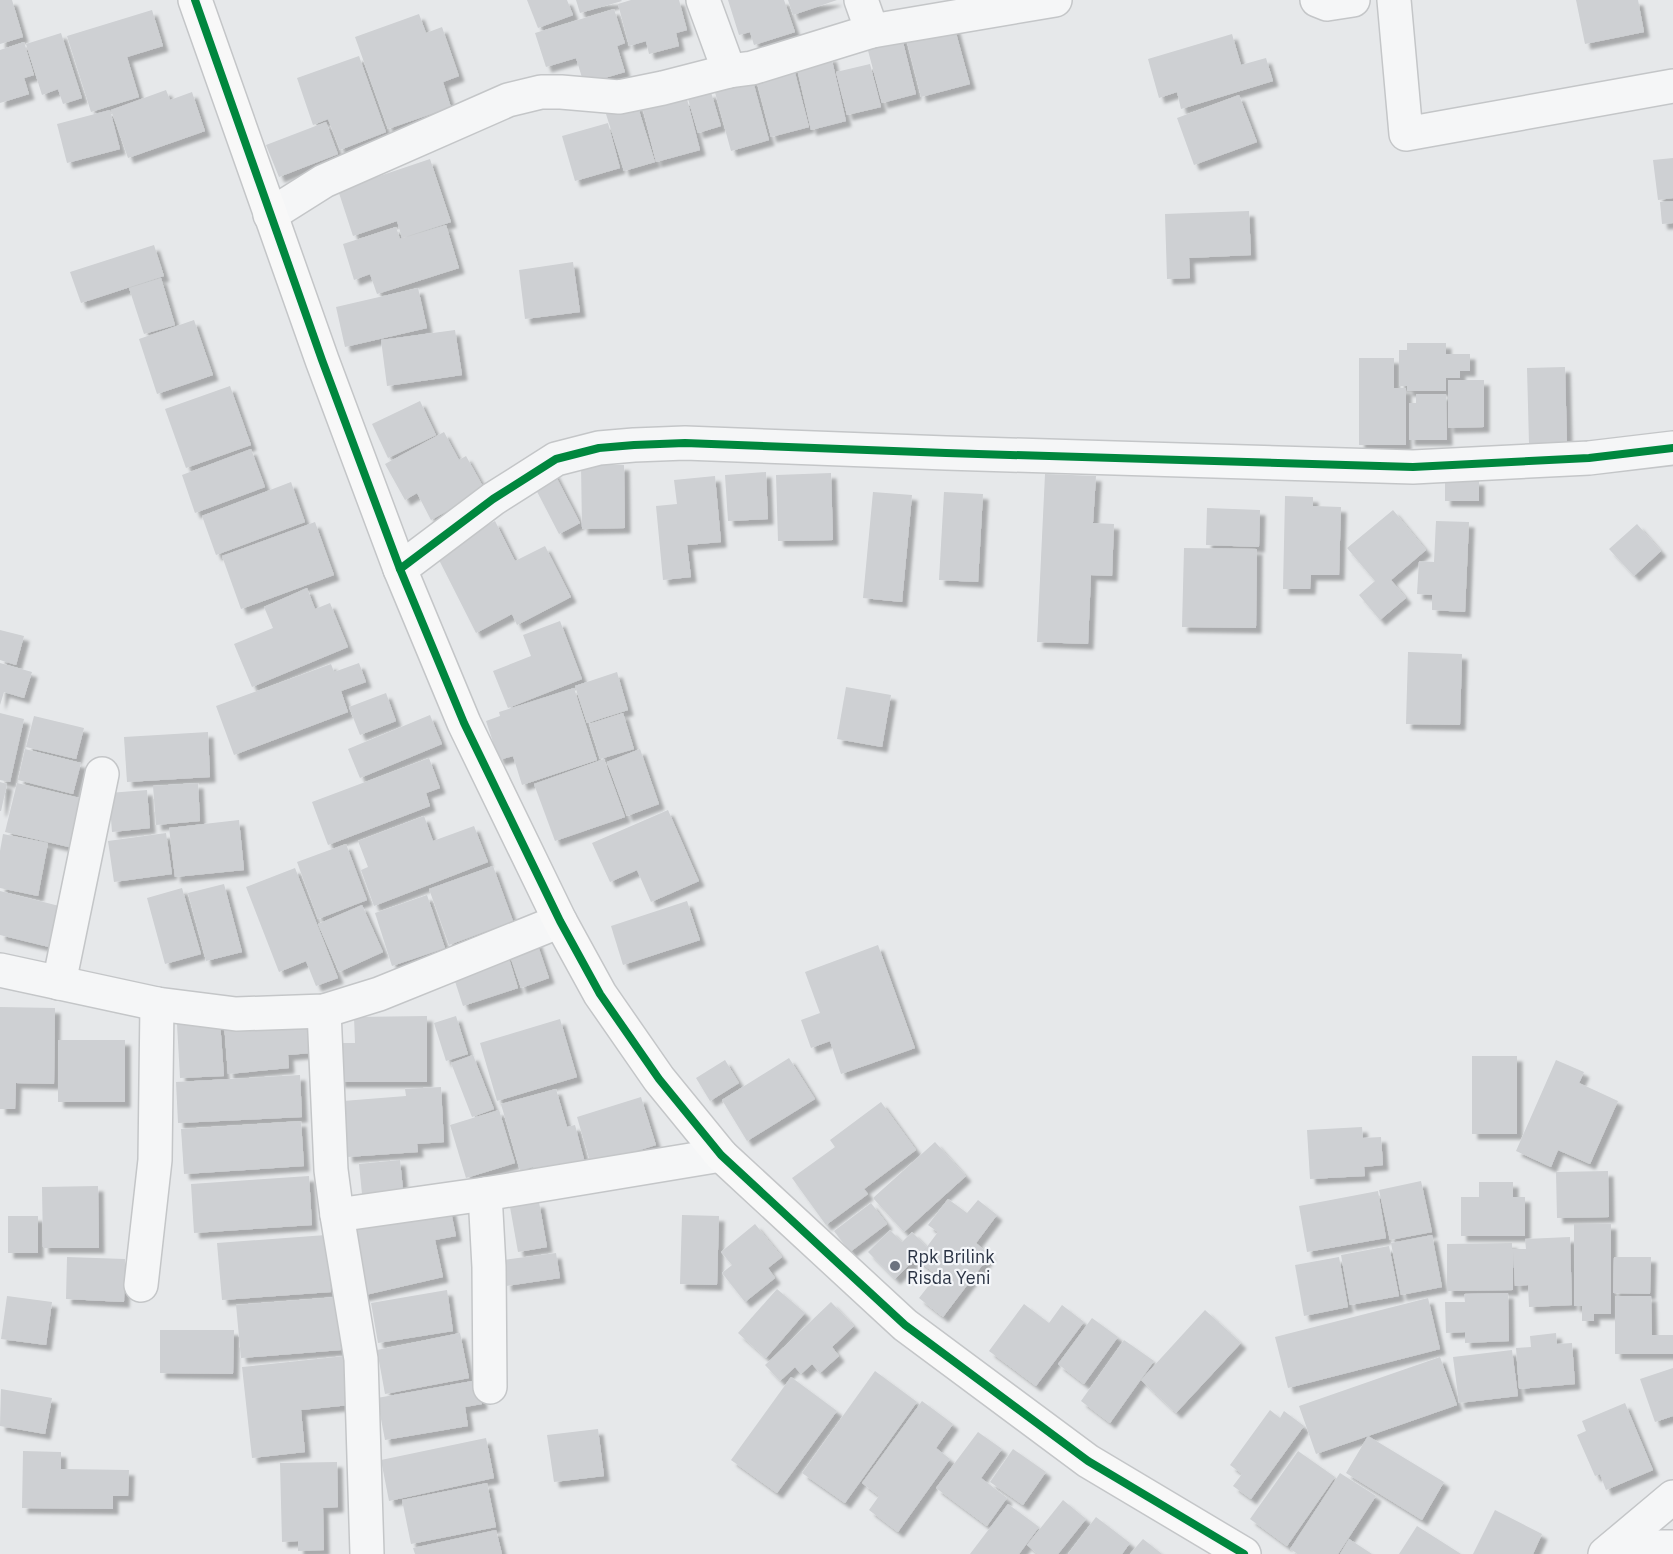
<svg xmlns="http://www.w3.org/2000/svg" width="1673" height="1554" font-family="'IBM Plex Sans',sans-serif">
<defs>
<filter id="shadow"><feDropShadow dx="5.5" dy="5.5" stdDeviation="1.5" flood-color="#0004"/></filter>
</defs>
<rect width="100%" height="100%" fill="#e6e8ea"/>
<g fill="#ced0d3" filter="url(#shadow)">
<path d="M0 0H12L23 37 0 44Z"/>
<path d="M527 0H567L573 15 538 28Z"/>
<path d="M576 0H621L622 1 580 13Z"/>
<path d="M631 0H679L687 30 676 33 679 46 649 54 646 41 629 46 618 4Z"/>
<path d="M728 0H784L795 32 754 45 750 32 739 35Z"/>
<path d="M788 0H837L793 15Z"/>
<path d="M1576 0H1638L1644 32 1585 44Z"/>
<path d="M614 9 625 43 617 46 625 72 584 84 576 58 546 67 535 33Z"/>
<path d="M152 10 163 46 127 57 139 97 91 112 67 36Z"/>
<path d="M419 14 426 33 442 27 459 76 443 82 451 107 388 129 355 37Z"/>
<path d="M953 22 970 84 921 97 905 34Z"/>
<path d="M61 33 82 98 63 104 58 89 42 95 26 44Z"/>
<path d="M901 34 916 94 882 103 866 43Z"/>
<path d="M1232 34 1241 65 1266 58 1273 81 1181 109 1177 92 1159 98 1148 59Z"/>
<path d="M24 42 34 75 24 78 29 94 0 103V50Z"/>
<path d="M359 56 386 132 340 150 328 119 313 125 297 78Z"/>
<path d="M831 56 846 121 811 130 796 64Z"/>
<path d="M870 64 881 107 847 115 836 72Z"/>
<path d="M793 65 809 127 771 137 755 75Z"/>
<path d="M751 74 769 140 731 151 713 85Z"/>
<path d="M166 90 170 100 192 92 205 131 128 158 111 110Z"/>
<path d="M711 92 721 126 698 133 688 99Z"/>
<path d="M1239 95 1257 142 1194 165 1177 118Z"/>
<path d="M687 99 700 150 656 162 643 110Z"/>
<path d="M637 104 655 162 624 171 606 114Z"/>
<path d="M110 110 120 149 67 163 57 124Z"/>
<path d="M326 122 338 154 279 177 266 145Z"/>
<path d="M608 123 620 168 575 181 562 136Z"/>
<path d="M1673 158V198L1658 200 1653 160Z"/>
<path d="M430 159 451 222 402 238 397 221 353 236 338 190Z"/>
<path d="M1673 201V223L1662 224 1660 202Z"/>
<path d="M1249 211 1251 255 1189 258 1190 278 1167 279 1165 214Z"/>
<path d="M446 225 459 268 377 294 370 274 354 280 343 244 396 227 400 239 396 240Z"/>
<path d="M154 245 164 276 81 303 70 272Z"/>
<path d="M573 262 580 312 525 319 519 270Z"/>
<path d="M161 278 175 325 144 334 129 288Z"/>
<path d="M418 288 427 328 345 347 336 307Z"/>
<path d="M194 320 213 375 157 394 139 339Z"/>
<path d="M455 330 462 375 387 386 381 340Z"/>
<path d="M1407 343H1446V354H1470V371H1460V378H1446V391H1407V386H1399V350H1407Z"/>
<path d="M1359 358H1394V388H1406V445H1359Z"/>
<path d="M1565 367 1567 443 1529 444 1527 368Z"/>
<path d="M1448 380H1484V427L1448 428Z"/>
<path d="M230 386 251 445 186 468 165 409Z"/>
<path d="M1416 394H1446L1447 440H1409V403H1416Z"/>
<path d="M420 401 436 435 388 458 372 424Z"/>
<path d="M444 432 459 460 466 456 485 490 431 520 417 493 405 500 385 464Z"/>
<path d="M251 449 265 487 195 513 182 475Z"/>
<path d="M581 465H624L625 528 582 529Z"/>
<path d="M551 467 580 523 559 534 530 478Z"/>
<path d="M766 472 768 519 728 521 725 475Z"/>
<path d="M831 473 833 540 778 541 776 475Z"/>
<path d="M1045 474 1096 476 1093 523 1114 524 1112 576 1091 575 1088 644 1037 642Z"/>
<path d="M715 476 721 542 687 545 691 577 663 580 656 506 677 504 674 480Z"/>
<rect x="1445" y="480" width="34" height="21"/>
<path d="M291 482 305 522 216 555 202 516Z"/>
<path d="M873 492 912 495 902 602 863 598Z"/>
<path d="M944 492 983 494 978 582 939 580Z"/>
<path d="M1285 496 1313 497V506L1341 507 1339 575H1311L1310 589H1283Z"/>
<path d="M1207 508 1260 510 1259 547 1206 545Z"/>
<path d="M1393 510 1426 550 1391 580 1406 598 1380 620 1359 595 1375 581 1347 548Z"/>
<path d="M495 521 515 561 545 546 571 597 517 625 512 614 476 633 435 552Z"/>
<path d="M1436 521 1469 522 1465 612 1432 610V595L1417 594 1419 561 1434 562Z"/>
<path d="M315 522 334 575 241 609 222 556Z"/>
<path d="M1637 524 1661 551 1634 576 1609 549Z"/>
<path d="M1184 548 1257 549 1256 628 1182 627Z"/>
<path d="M307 588 315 609 330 603 348 647 252 687 234 644 273 628 264 607Z"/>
<path d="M560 621 582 679 508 708 493 671 531 656 523 635Z"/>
<path d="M0 630 24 636 16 665 0 660Z"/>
<path d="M1408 652 1462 654 1460 725 1406 724Z"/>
<path d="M0 663 32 672 24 698 4 692 0 705Z"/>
<path d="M359 663 366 682 341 691 348 712 234 755 216 706 331 664 334 672Z"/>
<path d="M617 672 628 710 587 723 575 686Z"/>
<path d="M846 687 891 695 882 747 837 739Z"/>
<path d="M574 688 597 760 522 785 513 756 499 760 486 721 500 716 499 712Z"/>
<path d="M386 693 396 721 360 735 349 707Z"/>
<path d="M0 713 24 719 10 782 0 780Z"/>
<path d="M623 713 634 749 600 759 589 724Z"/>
<path d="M430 715 442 744 360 778 348 749Z"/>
<path d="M34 716 84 728 76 759 26 747Z"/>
<path d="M208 732 210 777 127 782 124 737Z"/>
<path d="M25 749 81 763 73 794 18 780Z"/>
<path d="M640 749 659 804 627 816 607 762Z"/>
<path d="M429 758 440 788 426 793 430 806 328 845 312 802Z"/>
<path d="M604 759 625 817 555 841 534 784Z"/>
<path d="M0 782 7 784 1 811H0Z"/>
<path d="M17 783 84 799 73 848 5 832Z"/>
<path d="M198 783 200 821 156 825 153 786Z"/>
<path d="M147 790 150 828 112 832 109 793Z"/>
<path d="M668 810 699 881 651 902 637 870 610 882 592 843Z"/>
<path d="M424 816 433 841 474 826 488 862 374 906 361 870 368 867 358 841Z"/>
<path d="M239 820 244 870 175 877 169 828Z"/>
<path d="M166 833 172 874 114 882 108 841Z"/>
<path d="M3 834 48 843 38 896 0 888V851Z"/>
<path d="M346 844 367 900 318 919 297 862Z"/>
<path d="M493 866 513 921 449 945 429 889Z"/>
<path d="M295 868 338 978 316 986 306 961 279 972 246 887Z"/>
<path d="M224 884 242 952 206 961 188 893Z"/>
<path d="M182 888 201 954 165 964 147 898Z"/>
<path d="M0 891 67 908 57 949 0 935Z"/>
<path d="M427 895 445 948 392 966 375 913Z"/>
<path d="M687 901 700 940 623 965 611 926Z"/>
<path d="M362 905 383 952 339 972 318 924Z"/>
<path d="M536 940 549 978 521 988 508 950Z"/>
<path d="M878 945 915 1048 841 1074 830 1041 811 1048 801 1020 820 1013 805 972Z"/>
<path d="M507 952 518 988 463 1006 451 969Z"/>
<path d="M0 1007 55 1008 54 1084 16 1083 15 1109H0Z"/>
<path d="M427 1016V1082H339V1043H355L354 1017Z"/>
<path d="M456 1016 468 1054 446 1061 434 1023Z"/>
<path d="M560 1019 577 1077 497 1101 480 1043Z"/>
<path d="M220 1021 224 1076 180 1078 177 1024Z"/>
<path d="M308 1021 311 1053 288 1055 289 1068 228 1074 224 1023Z"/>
<rect x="58" y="1040" width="67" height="62"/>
<path d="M473 1055 494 1109 472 1117 451 1063Z"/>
<rect x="1472" y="1056" width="45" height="78"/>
<path d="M789 1058 815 1099 747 1141 722 1100Z"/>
<path d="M725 1060 739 1083 710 1101 696 1078Z"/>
<path d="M1556 1060 1584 1072 1579 1083 1618 1101 1590 1164 1558 1150 1551 1167 1516 1151Z"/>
<path d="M300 1075 302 1117 178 1123 176 1082Z"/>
<path d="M441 1087 444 1142 417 1144 418 1152 347 1157 343 1101 406 1096 405 1089Z"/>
<path d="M556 1089 567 1127 575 1125 585 1163 536 1177 533 1167 520 1171 501 1104Z"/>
<path d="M641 1097 656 1145 591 1165 577 1117Z"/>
<path d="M881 1102 916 1150 864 1189 868 1194 826 1225 792 1178 835 1147 830 1140Z"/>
<path d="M499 1110 515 1163 466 1178 450 1125Z"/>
<path d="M301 1121 304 1166 184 1174 181 1129Z"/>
<path d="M1362 1127 1363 1138 1381 1137 1383 1165 1364 1167 1365 1176 1310 1179 1307 1130Z"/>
<path d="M935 1142 966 1176 904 1232 873 1198Z"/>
<path d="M400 1160 403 1190 362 1194 359 1164Z"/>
<path d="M1608 1171 1609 1217 1557 1218 1556 1172Z"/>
<path d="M309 1176 312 1225 194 1233 191 1184Z"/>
<path d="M1421 1181 1432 1232 1390 1240 1379 1190Z"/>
<path d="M1479 1182H1513V1197H1525V1236H1461V1197H1479Z"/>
<path d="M98 1186 99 1248H43L42 1187Z"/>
<path d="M1378 1191 1386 1238 1307 1252 1299 1206Z"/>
<path d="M948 1199 967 1213 978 1200 997 1215 976 1243 990 1255 943 1317 919 1298 937 1275 917 1260 938 1232 928 1225Z"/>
<path d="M539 1202 547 1247 518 1252 510 1207Z"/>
<path d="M871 1203 887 1224 850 1252 834 1231Z"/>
<path d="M450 1207 456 1236 435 1240 443 1277 361 1296 347 1230Z"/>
<path d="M682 1215 719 1216 717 1285 680 1284Z"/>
<rect x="8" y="1216" width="30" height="37"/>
<path d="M755 1224 782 1257 768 1268 775 1278 745 1302 722 1273 732 1265 721 1252Z"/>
<path d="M1574 1224H1611V1314H1594V1321H1582V1306H1574Z"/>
<path d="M890 1230 902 1242 912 1232 927 1247 895 1279 868 1252Z"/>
<path d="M326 1235 331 1292 222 1300 217 1243Z"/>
<path d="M1432 1235 1442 1287 1401 1295 1391 1243Z"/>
<path d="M1570 1237 1572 1305 1529 1307 1528 1285 1515 1286 1513 1252V1290L1447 1291V1244L1512 1243V1249H1526L1525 1239Z"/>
<path d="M1389 1246 1399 1296 1350 1305 1341 1255Z"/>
<path d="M556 1253 560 1278 506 1286 503 1260Z"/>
<path d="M67 1257 125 1259 124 1302 66 1299Z"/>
<path d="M1339 1257 1348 1307 1304 1316 1295 1265Z"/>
<path d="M1614 1257H1651L1650 1294 1613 1293Z"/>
<path d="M777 1289 805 1313 766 1358 738 1333Z"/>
<path d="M447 1290 453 1331 378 1343 371 1303Z"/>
<path d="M1508 1293 1509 1341 1465 1343V1332L1446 1333 1445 1302H1465L1464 1294Z"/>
<path d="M7 1296 52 1302 46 1345 1 1339Z"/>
<path d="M1615 1296H1651L1652 1335H1673V1354H1615Z"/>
<path d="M337 1297 341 1350 241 1358 236 1305Z"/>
<path d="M1428 1298 1440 1349 1288 1388 1275 1337Z"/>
<path d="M831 1302 854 1326 832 1347 839 1356 820 1373 812 1364 801 1374 795 1367 780 1381 765 1365Z"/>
<path d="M1024 1304 1049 1323 1062 1305 1084 1322 1036 1386 989 1351Z"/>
<path d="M1205 1310 1241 1343 1176 1413 1141 1380Z"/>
<path d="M1092 1318 1118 1337 1084 1384 1058 1364Z"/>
<path d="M160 1330H234L233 1374 160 1373Z"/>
<path d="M460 1333 469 1378 385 1394 377 1350Z"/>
<path d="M1556 1333 1557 1344 1572 1343 1575 1384 1519 1389 1516 1348 1531 1347 1530 1336Z"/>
<path d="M1124 1340 1154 1361 1110 1423 1081 1401Z"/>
<path d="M1512 1350 1518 1396 1459 1403 1453 1357Z"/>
<path d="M345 1356 350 1405 301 1410 305 1452 252 1458 242 1367Z"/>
<path d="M1440 1357 1457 1405 1368 1436 1444 1482 1422 1520 1346 1473 1368 1436 1316 1454 1299 1406Z"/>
<path d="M1673 1368V1416L1655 1422 1640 1379Z"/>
<path d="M875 1371 917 1402 845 1503 802 1473Z"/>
<path d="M791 1377 837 1411 777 1493 731 1460Z"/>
<path d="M478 1380 482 1404 465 1407 468 1426 385 1440 377 1398Z"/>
<path d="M1 1389 52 1398 45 1434 0 1426Z"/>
<path d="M922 1401 953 1424 936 1448 950 1459 898 1532 869 1510 879 1496 862 1483Z"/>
<path d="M1625 1403 1653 1470 1606 1490 1600 1474 1595 1476 1577 1435 1586 1431 1582 1421Z"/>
<path d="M1270 1410 1280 1418 1284 1411 1304 1426 1251 1499 1233 1486 1242 1474 1230 1465Z"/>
<path d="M598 1429 604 1476 554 1482 547 1435Z"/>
<path d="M978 1432 1002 1449 981 1478 1007 1498 987 1526 936 1488Z"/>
<path d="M486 1438 494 1478 389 1501 381 1460Z"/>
<path d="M1013 1449 1046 1472 1023 1505 990 1482Z"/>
<path d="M23 1451 61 1452V1469L129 1470 128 1496H113V1509L22 1508Z"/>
<path d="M1298 1451 1335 1477 1287 1546 1250 1519Z"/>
<path d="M337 1462 338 1507 323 1508 324 1550 298 1551V1541L282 1542 280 1463Z"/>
<path d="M1340 1473 1376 1496 1338 1554H1298L1290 1549Z"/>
<path d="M487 1483 496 1527 411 1544 402 1500Z"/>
<path d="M1063 1500 1086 1519 1058 1554H1038L1027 1545Z"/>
<path d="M1008 1504 1039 1527 1019 1554H970Z"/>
<path d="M1495 1510 1542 1534 1533 1554H1473Z"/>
<path d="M1096 1517 1130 1543 1122 1554H1068Z"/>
<path d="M1417 1526 1461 1554H1399Z"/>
<path d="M496 1530 502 1554H415L413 1548Z"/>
<path d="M1143 1539 1162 1554H1130Z"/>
<path d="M1349 1539 1372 1554H1340Z"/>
</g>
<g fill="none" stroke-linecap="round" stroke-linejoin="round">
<g stroke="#c4c6c8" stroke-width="36">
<g id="street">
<path d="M703 0 729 71"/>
<path d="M861 0 872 31"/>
<path d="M1317 0 1327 4 1353 0"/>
<path d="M1394 0 1406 134 1673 86"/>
<path d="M270 215 324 181 508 100 541 92H561L619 97 663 88 729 71 752 68 872 31 1055 0"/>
<path d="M400 569 493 499 556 459 599 448 634 445 685 443 946 453 1413 467 1589 458 1673 448"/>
<path d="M0 970 157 1004 236 1014 324 1011 379 994 560 921"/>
<path d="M59 983 102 774"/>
<path d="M324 1011 331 1170 337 1215 361 1359 367 1554"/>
<path d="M485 1194 489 1267 490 1387"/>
<path d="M337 1215 485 1194 721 1155"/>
<path d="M141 1285 155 1160 157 1004"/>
<path d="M1615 1547H1673"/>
<path d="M1605 1554 1673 1497"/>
</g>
</g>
<g stroke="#c4c6c8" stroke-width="36">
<path id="secondary" d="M195 0 322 360 400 569 464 723 560 921 600 994 659 1079 721 1155 905 1325 1088 1461 1244 1554"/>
</g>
<use href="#street" stroke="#f5f6f7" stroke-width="33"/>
<use href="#secondary" stroke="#f8f8f8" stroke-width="33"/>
<g stroke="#f4f6f9" stroke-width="11">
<g id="cycleway">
<path d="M195 0 322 360 400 569 464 723 560 921 600 994 659 1079 721 1155 905 1325 1088 1461 1244 1554"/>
<path d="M400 569 493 499 556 459 599 448 634 445 685 443 946 453 1413 467 1589 458 1673 448"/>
</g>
</g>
<use href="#cycleway" stroke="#00873e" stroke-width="8"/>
</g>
<circle fill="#6c737f" stroke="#f4f6f9" stroke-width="2" cx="895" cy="1266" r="6"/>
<g text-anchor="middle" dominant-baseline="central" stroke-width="4.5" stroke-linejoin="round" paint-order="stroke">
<g font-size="18" fill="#2b3445" stroke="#f4f6f9" text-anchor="start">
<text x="907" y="1256">Rpk Brilink<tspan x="907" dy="21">Risda Yeni</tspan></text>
</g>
</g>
</svg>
